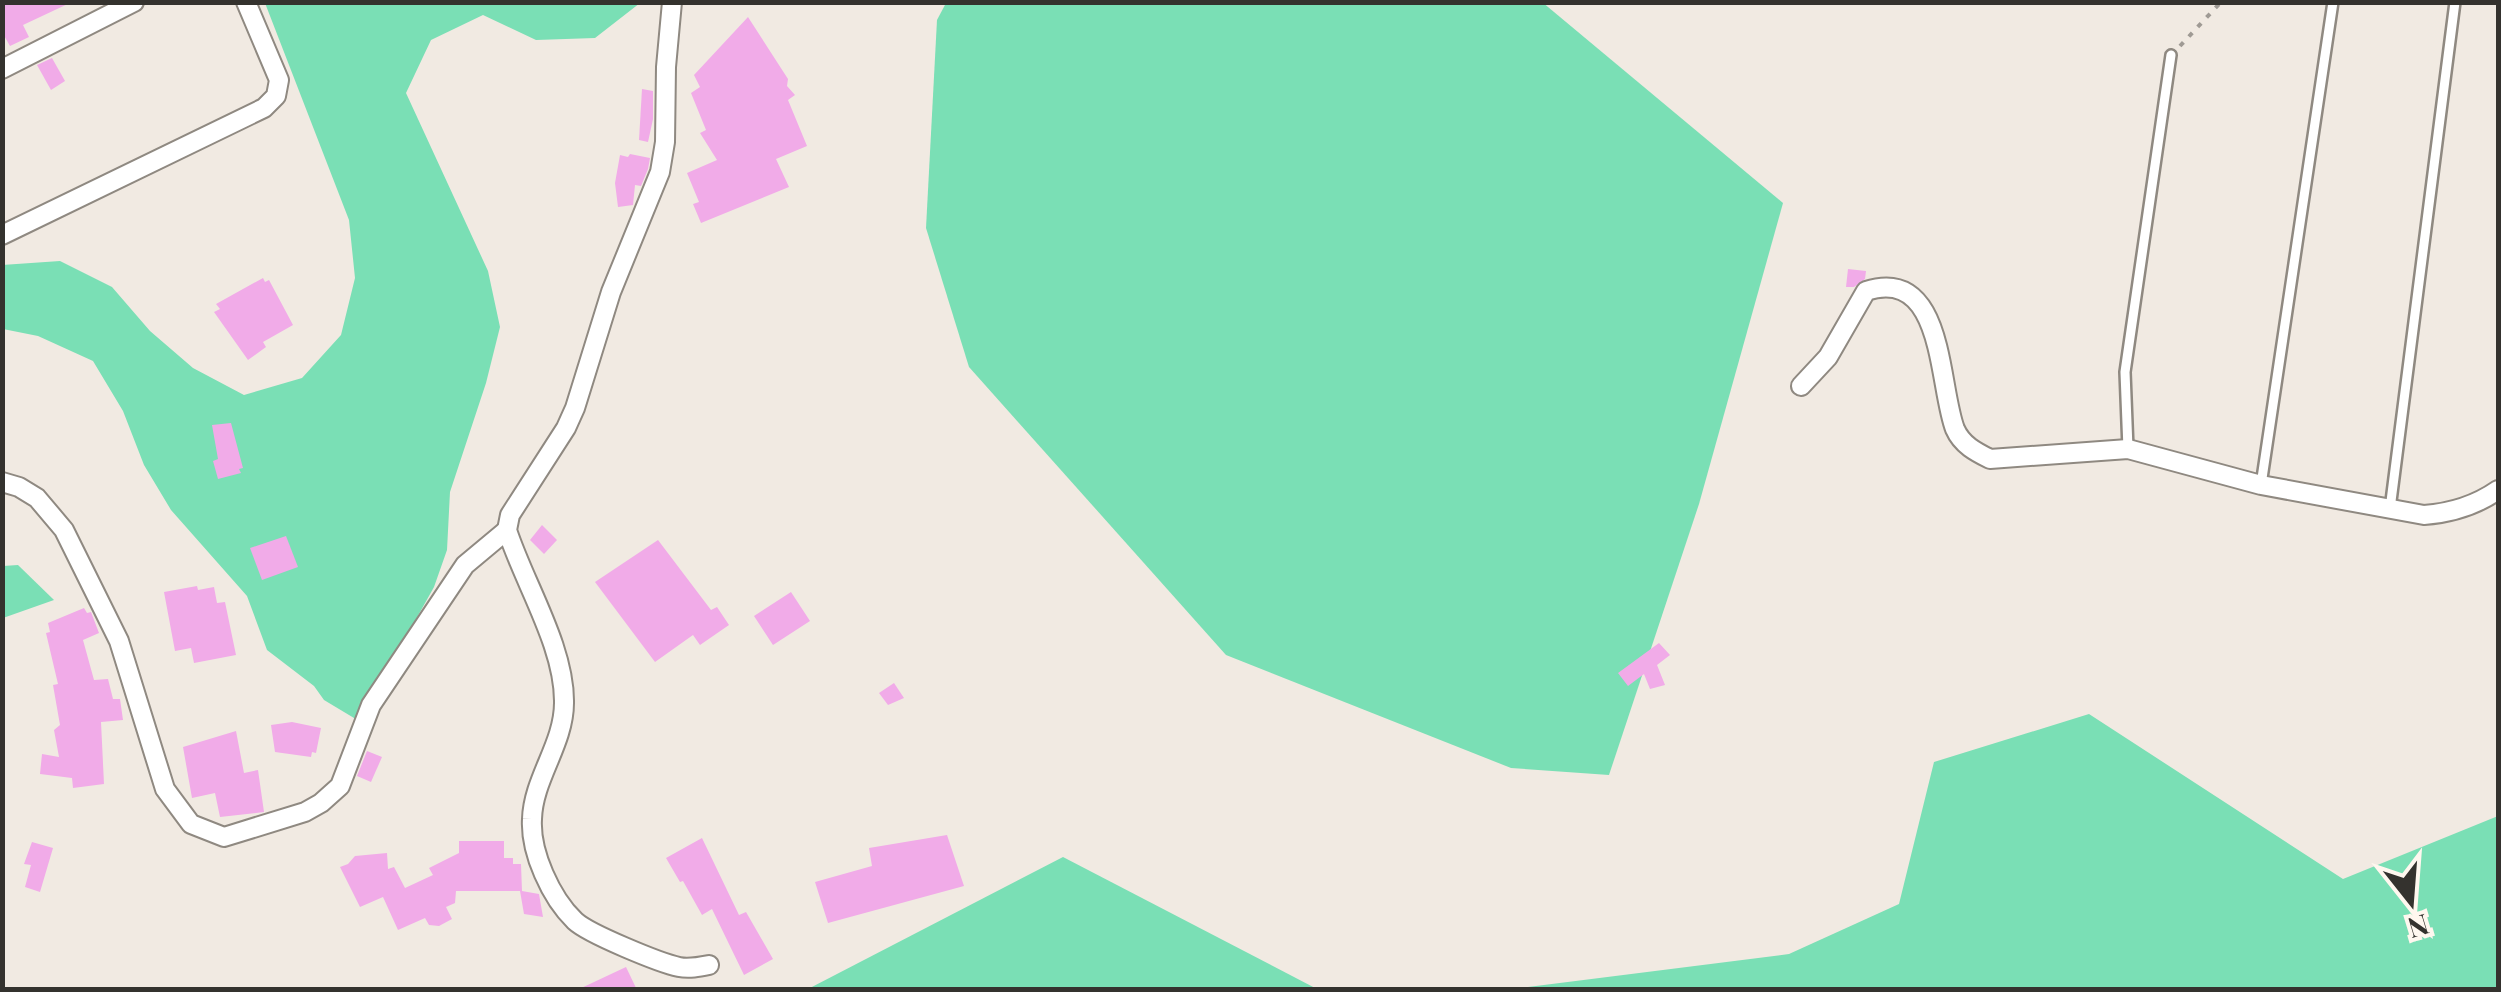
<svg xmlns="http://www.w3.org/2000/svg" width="2501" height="992" font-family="'Playfair Display',serif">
<rect width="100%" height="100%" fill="#f1eae2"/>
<g fill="#7adfb5">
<path d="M1542 2 1783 203 1699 504 1609 775 1511 768 1226 655 969 367 926 228 937 20 946 3Z"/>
<path d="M265 3H640L595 38 536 40 483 15 431 40 406 93 488 271 500 327 486 383 450 492 447 550 434 587 359 721 324 700 314 686 267 650 247 596 171 510 144 465 123 411 93 361 38 336 3 329 2 265 60 261 112 287 150 331 193 368 244 395 302 378 341 335 355 278 349 220Z"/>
<path d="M18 565 54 600 3 618V566Z"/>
<path d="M2089 714 2343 879 2498 816V989H1512L1789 954 1899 904 1934 762Z"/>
<path d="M1063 857 1317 989H808Z"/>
</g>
<g fill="#f1abe8">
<path d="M2 2H72L23 25 29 37 10 46 2 32Z"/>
<path d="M748 17 788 79 787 86 795 95 788 100 807 146 776 159 789 187 701 223 693 204 699 202 687 173 717 160 700 133 706 130 691 93 700 87 694 75Z"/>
<path d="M52 58 65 81 51 90 37 65Z"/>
<path d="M642 89 653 91V119L648 142 639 140Z"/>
<path d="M630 154 650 158 648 169 641 186 635 185 633 205 618 207 615 183 620 155 628 157Z"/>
<path d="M1848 269 1866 271 1865 279 1854 287H1846Z"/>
<path d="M263 278 265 282 269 280 293 325 263 342 266 347 248 360 214 312 220 309 216 304Z"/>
<path d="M231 423 243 468 239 469 241 473 218 479 213 461 218 459 212 425Z"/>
<path d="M542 525 557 540 544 554 530 540Z"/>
<path d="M286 536 298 567 262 580 250 548Z"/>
<path d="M658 540 711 610 717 607 729 625 700 645 693 635 655 662 595 582Z"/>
<path d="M197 586 198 590 214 587 217 603 225 602 236 655 194 663 191 648 175 651 164 592Z"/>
<path d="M791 592 810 621 773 645 754 616Z"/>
<path d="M84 608 87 613 91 612 99 633 83 640 94 680 108 679 113 699H120L123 720 101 722 104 784 73 788 72 778 40 774 42 754 59 757 54 730 60 725 53 685 58 684 46 633 50 632 48 623Z"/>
<path d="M1659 643 1670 655 1657 665 1665 685 1650 689 1644 674 1628 686 1618 673Z"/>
<path d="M894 683 904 698 888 705 879 693Z"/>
<path d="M292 722 321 728 316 753 312 752 311 757 275 752 271 725Z"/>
<path d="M236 731 244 773 258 770 264 812 220 817 215 793 192 798 183 747Z"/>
<path d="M367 751 382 757 371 782 357 776Z"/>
<path d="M947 835 964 886 828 923 815 882 872 866 869 848Z"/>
<path d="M702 838 739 915 746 912 773 959 744 975 712 909 702 915 683 881 680 882 666 858Z"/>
<path d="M459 841H504V858H513V864H521L522 891 539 894 543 917 524 914 520 891H456L455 903 446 907 452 919 439 926 429 925 425 918 398 930 383 897 360 907 340 867 348 864 355 856 387 853 388 869 394 867 405 888 433 875 429 868 459 853Z"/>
<path d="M32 842 53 848 40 892 25 887 31 865 24 864Z"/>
<path d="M626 967 637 990H577Z"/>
</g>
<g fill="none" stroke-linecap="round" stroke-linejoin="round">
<g stroke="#8f8981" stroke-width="14">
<g id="lane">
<path d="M2128 449 2125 372 2171 55"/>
<path d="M2261 485 2333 2"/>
<path d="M2390 509 2455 2"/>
</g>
</g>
<g stroke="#8f8981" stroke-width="22">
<g id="street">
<path d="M672 2 666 67 665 142 660 172 611 292 575 408 566 428 510 515 507 530C524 583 565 647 564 703 564 744 533 779 532 819 530 852 551 898 575 921 589 934 660 963 679 967 689 969 699 967 709 965"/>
<path d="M2 69 134 2"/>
<path d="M2 235 264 108 276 96 279 80 246 2"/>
<path d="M1801 386 1828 357 1866 291C1945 266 1938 385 1955 429 1962 445 1976 452 1990 459L2128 449 2261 485 2424 515C2452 513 2475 506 2498 490"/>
<path d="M2 482 19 487 37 498 64 530 119 641 165 789 191 824 224 837 305 812 321 803 340 786 371 705 465 565 507 530"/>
</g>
</g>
<path stroke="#9f9a94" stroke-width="4" stroke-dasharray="5 8" stroke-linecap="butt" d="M2180 46 2221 2"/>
<use href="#lane" stroke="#fff" stroke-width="9"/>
<use href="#street" stroke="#fff" stroke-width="18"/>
</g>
<rect width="2501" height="992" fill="none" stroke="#34322e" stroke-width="10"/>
<g transform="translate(2411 902) rotate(163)" stroke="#fff7ef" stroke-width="8" paint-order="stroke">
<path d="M0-8L18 38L0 25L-18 38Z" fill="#34322e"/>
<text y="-15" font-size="28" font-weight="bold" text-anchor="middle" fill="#34322e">N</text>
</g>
</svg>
